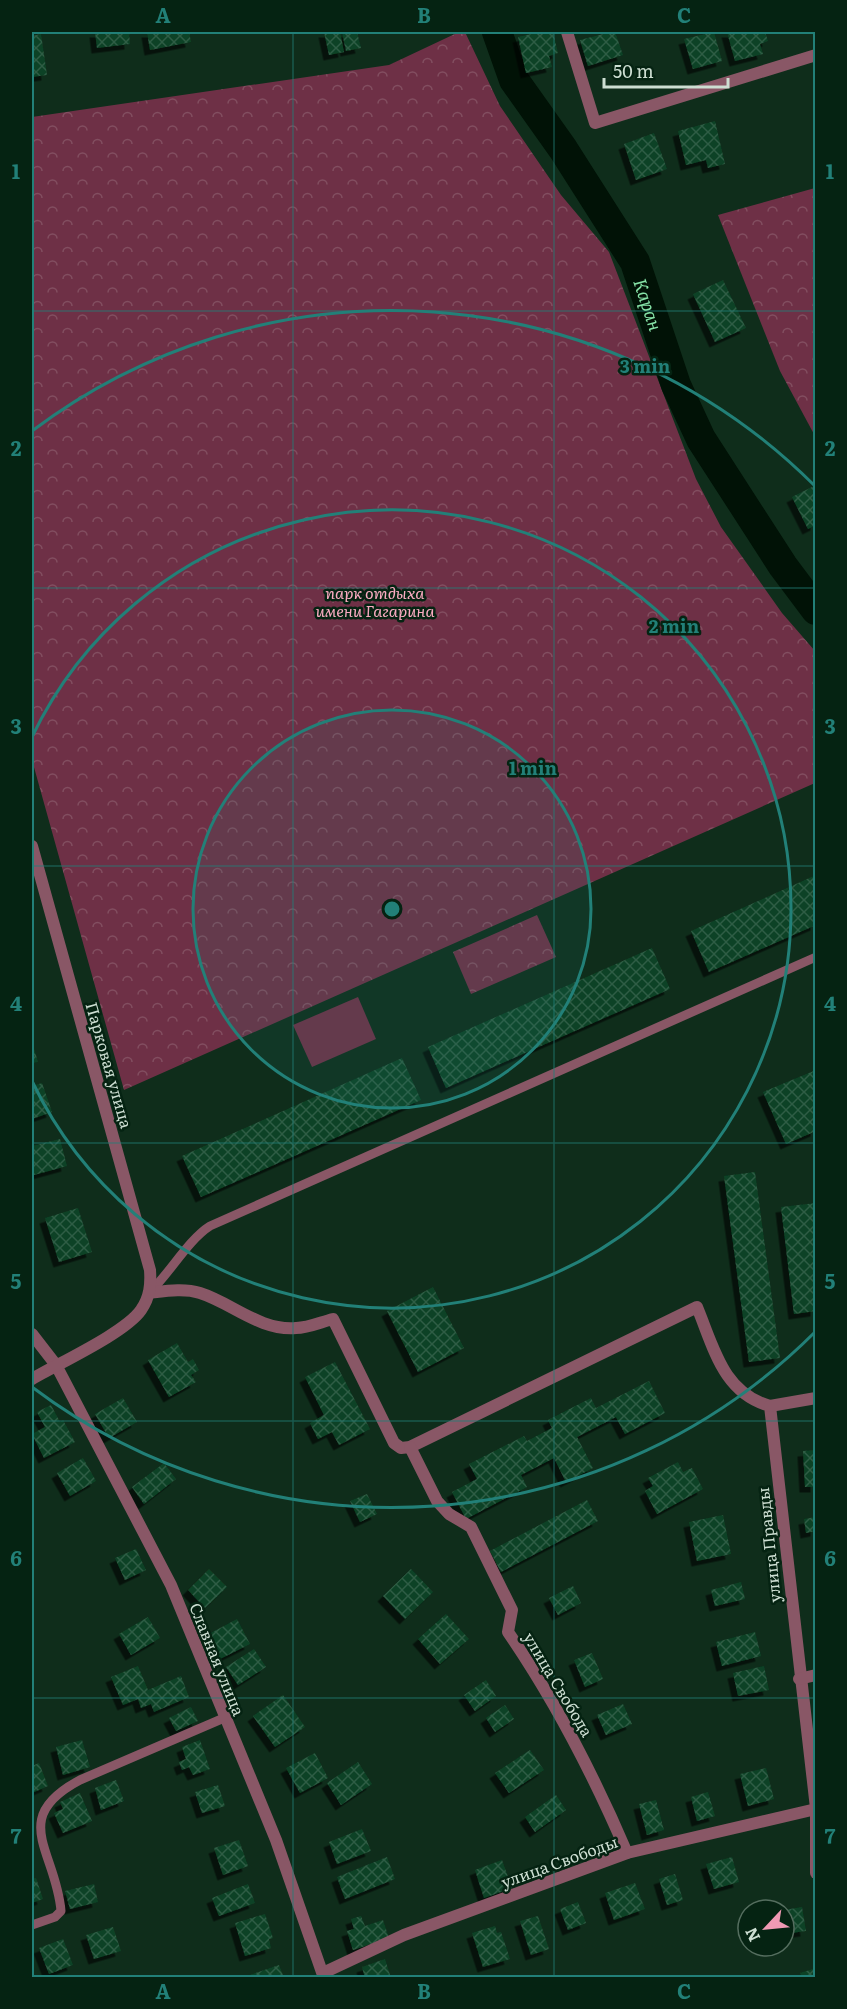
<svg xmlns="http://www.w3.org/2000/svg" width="847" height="2009" font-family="Literata,serif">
<defs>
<pattern id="forest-crowns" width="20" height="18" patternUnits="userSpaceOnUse" patternTransform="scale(1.5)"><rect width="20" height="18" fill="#6e3046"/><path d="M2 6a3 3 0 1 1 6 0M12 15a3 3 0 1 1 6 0" fill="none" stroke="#824e60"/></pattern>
<pattern id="building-cross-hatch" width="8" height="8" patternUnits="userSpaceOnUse" patternTransform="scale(1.5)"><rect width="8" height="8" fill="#0d4225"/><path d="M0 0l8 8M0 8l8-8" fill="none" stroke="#2f5d44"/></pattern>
<filter id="shadow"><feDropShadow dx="-5.5" dy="5.5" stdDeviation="0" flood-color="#0009"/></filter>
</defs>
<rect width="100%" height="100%" fill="#0f2d1b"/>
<g fill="url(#forest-crowns)">
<path d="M459 32H465L500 106 561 195 609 252 696 479 721 527 782 613 815 651V783L124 1090 32 760V117L389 65Z"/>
<path d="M815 188H816L815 436 780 371 718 215Z"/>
<path d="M537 915 556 957 471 994 453 952Z"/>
</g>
<path fill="#6e3046" d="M358 997 376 1039 312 1067 293 1025Z"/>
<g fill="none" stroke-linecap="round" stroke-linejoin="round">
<path stroke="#011206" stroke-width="30" id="s1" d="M497 32 514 80 563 149 635 262 676 385 701 439 783 566 816 610"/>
</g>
<g fill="url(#building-cross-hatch)" filter="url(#shadow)">
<path d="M95 32H129L130 44 97 48Z"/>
<path d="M147 32H189L191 42 150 50Z"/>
<path d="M324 32H340L344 52 329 55Z"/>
<path d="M342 32H357L361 48 346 51Z"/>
<path d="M540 32H553L558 53 549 56 552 67 526 73 518 37Z"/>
<path d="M611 32H615L623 55 588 66 580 40Z"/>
<path d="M714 32 722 61 693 69 684 39Z"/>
<path d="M727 32H765L768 41 760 44 763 54 735 61Z"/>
<path d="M41 34 47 75 32 77V36Z"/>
<path d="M715 121 725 164 708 168 706 160 686 165 678 131Z"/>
<path d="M654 133 667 169 636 180 624 144Z"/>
<path d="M723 280 746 328 715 342 693 294Z"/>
<path d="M816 485V525L808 529 792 497Z"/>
<path d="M816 875V925L709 972 691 931Z"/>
<path d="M652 948 670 989 446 1088 428 1047Z"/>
<path d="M32 1042 38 1062 32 1063Z"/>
<path d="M402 1058 421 1100 201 1197 182 1156Z"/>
<path d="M816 1070V1131L786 1144 763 1092Z"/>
<path d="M42 1083 52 1112 32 1119V1086Z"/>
<path d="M60 1139 67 1166 34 1175 32 1146Z"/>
<path d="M755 1172 780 1358 749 1362 724 1176Z"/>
<path d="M816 1203V1311L794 1314 781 1207Z"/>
<path d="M78 1208 92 1252 59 1262 45 1218Z"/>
<path d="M433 1287 464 1348 418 1372 387 1311Z"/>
<path d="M177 1343 188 1362 193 1359 199 1370 191 1375 196 1382 169 1397 148 1360Z"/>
<path d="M335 1362 370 1429 339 1445 332 1432 318 1439 310 1423 324 1415 305 1377Z"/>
<path d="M649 1381 665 1413 625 1434 616 1417 577 1437 593 1468 566 1482 554 1458 521 1475 527 1487 466 1519 452 1492 477 1479 469 1464 524 1436 527 1441 552 1428 548 1420 591 1398 596 1408Z"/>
<path d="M123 1398 137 1422 109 1438 95 1414Z"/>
<path d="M51 1405 60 1422 63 1420 75 1442 44 1458 32 1434 45 1427 37 1412Z"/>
<path d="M816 1450V1487H805L803 1451Z"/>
<path d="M83 1458 96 1481 70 1496 57 1473Z"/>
<path d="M678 1462 683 1472 692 1468 703 1489 657 1514 645 1491 653 1486 648 1478Z"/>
<path d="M164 1463 176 1479 144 1504 132 1487Z"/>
<path d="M367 1494 377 1514 360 1522 350 1501Z"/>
<path d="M587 1500 598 1521 501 1572 490 1551Z"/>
<path d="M723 1515 731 1554 697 1561 689 1522Z"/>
<path d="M816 1517V1531L806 1533 804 1519Z"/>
<path d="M136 1549 146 1570 125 1580 115 1558Z"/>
<path d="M209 1569 227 1587 205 1608 188 1590Z"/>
<path d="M411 1569 433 1592 405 1619 383 1596Z"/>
<path d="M741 1582 745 1599 715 1606 711 1590Z"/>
<path d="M573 1586 581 1603 558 1615 549 1598Z"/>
<path d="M446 1614 469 1639 440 1664 418 1639Z"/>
<path d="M148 1617 160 1638 131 1655 119 1634Z"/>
<path d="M237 1619 250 1644 220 1659 207 1635Z"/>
<path d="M755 1632 761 1656 722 1666 716 1642Z"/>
<path d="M254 1649 266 1667 238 1685 226 1667Z"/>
<path d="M592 1653 603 1679 585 1687 574 1660Z"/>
<path d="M138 1666 148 1690 181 1676 189 1697 154 1712 151 1704 141 1708 138 1699 123 1705 111 1677Z"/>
<path d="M764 1666 769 1690 738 1696 733 1673Z"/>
<path d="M486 1680 496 1696 475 1711 464 1695Z"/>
<path d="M283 1695 305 1727 275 1747 253 1716Z"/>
<path d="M623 1704 632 1724 606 1735 597 1715Z"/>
<path d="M505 1705 514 1719 495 1732 486 1718Z"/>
<path d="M191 1707 198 1721 176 1731 169 1718Z"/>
<path d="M82 1740 90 1767 63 1775 56 1747Z"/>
<path d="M200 1740 210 1769 193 1775 189 1767 182 1770 179 1762 186 1759 182 1747Z"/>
<path d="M530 1750 544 1770 509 1793 495 1773Z"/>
<path d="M315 1753 328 1778 300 1793 286 1768Z"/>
<path d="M358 1762 372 1784 341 1805 327 1783Z"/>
<path d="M39 1763 48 1786 32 1793V1766Z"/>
<path d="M766 1768 774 1799 748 1806 740 1774Z"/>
<path d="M116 1780 124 1801 101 1810 95 1788Z"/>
<path d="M218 1785 225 1806 202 1813 195 1792Z"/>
<path d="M708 1792 715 1816 697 1821 691 1797Z"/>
<path d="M80 1793 92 1821 63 1833 54 1813 63 1809 60 1802Z"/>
<path d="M556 1795 566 1810 535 1832 525 1817Z"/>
<path d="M656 1800 664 1830 647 1835 639 1804Z"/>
<path d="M362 1829 371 1851 337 1864 329 1842Z"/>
<path d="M239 1840 248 1866 223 1875 214 1848Z"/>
<path d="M387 1857 395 1879 345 1899 337 1877Z"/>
<path d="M732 1857 739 1882 714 1889 706 1864Z"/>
<path d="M502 1860 512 1888 484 1898 475 1870Z"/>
<path d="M675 1874 683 1900 667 1905 659 1879Z"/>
<path d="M36 1878 43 1899 32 1903V1879Z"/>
<path d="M635 1883 645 1909 614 1920 605 1893Z"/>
<path d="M94 1884 98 1902 70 1909 65 1891Z"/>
<path d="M248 1884 255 1903 219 1916 212 1898Z"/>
<path d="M578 1902 586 1923 568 1930 560 1909Z"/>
<path d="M802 1907 806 1931 784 1934V1910Z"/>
<path d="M265 1914 273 1938 269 1939 271 1948 245 1956 235 1923Z"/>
<path d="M361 1916 365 1926 383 1920 389 1938 353 1950 347 1931 354 1929 351 1919Z"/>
<path d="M538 1916 549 1949 531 1955 520 1921Z"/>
<path d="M495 1926 497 1933 501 1932 510 1959 483 1967 472 1933Z"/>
<path d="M113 1927 121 1951 94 1959 86 1935Z"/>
<path d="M63 1939 73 1965 49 1974 39 1948Z"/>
<path d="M385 1959 391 1978H365L362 1967Z"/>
<path d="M279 1965 284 1978H244V1977Z"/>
<path d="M816 1968V1978H802L800 1973Z"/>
</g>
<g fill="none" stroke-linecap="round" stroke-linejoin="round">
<g stroke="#895766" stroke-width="9">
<path d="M149 1293C170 1273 188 1240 210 1226L816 957"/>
<path d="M32 1925 55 1917 61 1911C56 1851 8 1818 80 1780L224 1718"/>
</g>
<g stroke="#895766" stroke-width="12">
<path d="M567 32 595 123 816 55"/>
<path d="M149 1293C166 1291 184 1288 200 1293 232 1303 260 1331 296 1328 308 1328 321 1322 333 1319L394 1443 401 1448 410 1447 697 1307C714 1348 723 1393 770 1406L816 1808"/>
<path d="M32 1334 56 1365 171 1585 276 1840 324 1978"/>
<path d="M770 1406 816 1398"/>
<path d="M410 1447 437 1501 449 1514 471 1527 512 1610 508 1632C556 1702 594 1776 627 1853"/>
<path d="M799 1679 816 1675"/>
<path d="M816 1812V1873"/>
<path d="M323 1973 404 1935 627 1853 816 1809"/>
</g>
<path stroke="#895766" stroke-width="12" d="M32 846 150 1270C151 1284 150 1297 141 1310 125 1333 59 1363 32 1379"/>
</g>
<path fill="none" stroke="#228078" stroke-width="1.5" stroke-opacity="0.55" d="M293 32V1978M554 32V1978M32 311H816M32 588H816M32 866H816M32 1143H816M32 1421H816M32 1698H816"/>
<circle cx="392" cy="909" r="199" fill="#228078" fill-opacity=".12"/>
<g fill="none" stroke="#228078" stroke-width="3">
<circle cx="392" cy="909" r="199"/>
<path d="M32 737A399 399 0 1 1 32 1081"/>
<path d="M815 1332A598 598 0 0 1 32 1387M32 431A598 598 0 0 1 815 486"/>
</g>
<g text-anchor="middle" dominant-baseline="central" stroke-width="5" stroke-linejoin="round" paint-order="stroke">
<g font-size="16" font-style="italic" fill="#fbabc2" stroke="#052312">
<text x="375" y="592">парк отдыха<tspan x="375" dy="18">имени Гагарина</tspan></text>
</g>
<g font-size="16" fill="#cdded2" stroke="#052312">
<text transform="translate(110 1065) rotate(74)">Парковая улица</text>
<text transform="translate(768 1545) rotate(-96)">улица Правды</text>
<text transform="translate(218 1659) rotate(68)">Славная улица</text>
<text transform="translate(559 1684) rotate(59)">улица Свобода</text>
<text transform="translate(559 1861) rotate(-20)">улица Свободы</text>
</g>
<g font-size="18" font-style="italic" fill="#86e3a7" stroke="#052312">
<text stroke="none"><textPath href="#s1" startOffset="314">Каран</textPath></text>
</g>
</g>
<circle cx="392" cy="909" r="9" fill="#228078" stroke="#052312" stroke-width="3"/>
<g font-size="18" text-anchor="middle" font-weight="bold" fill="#228078" stroke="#052312" stroke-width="5" stroke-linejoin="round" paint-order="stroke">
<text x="645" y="373">3 min</text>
<text x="674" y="633">2 min</text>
<text x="533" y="775">1 min</text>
</g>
<rect width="847" height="2009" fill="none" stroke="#052312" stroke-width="66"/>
<g transform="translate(766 1928) rotate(244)"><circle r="28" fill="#052312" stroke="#556e5f" stroke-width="1.5"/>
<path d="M0-4.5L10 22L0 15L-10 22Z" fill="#f09ab4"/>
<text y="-9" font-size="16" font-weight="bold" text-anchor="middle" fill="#cdded2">N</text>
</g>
<path d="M604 78v9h124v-9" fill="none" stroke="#cdded2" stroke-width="3"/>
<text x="613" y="78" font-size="18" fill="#cdded2" stroke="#052312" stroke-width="4.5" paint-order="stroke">50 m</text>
<rect x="33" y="33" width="781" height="1943" fill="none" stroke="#228078" stroke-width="2"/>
<g font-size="20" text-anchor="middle" font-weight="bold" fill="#228078">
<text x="163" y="23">A</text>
<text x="424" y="23">B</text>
<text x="684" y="23">C</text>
<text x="16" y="179">1</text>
<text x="830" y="179">1</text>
<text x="16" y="456">2</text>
<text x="830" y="456">2</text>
<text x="16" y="734">3</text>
<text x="830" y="734">3</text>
<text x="16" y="1011">4</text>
<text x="830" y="1011">4</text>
<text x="16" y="1289">5</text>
<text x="830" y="1289">5</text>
<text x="16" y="1566">6</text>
<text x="830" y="1566">6</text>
<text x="16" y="1844">7</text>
<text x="830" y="1844">7</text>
<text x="163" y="1999">A</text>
<text x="424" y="1999">B</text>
<text x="684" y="1999">C</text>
</g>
</svg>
